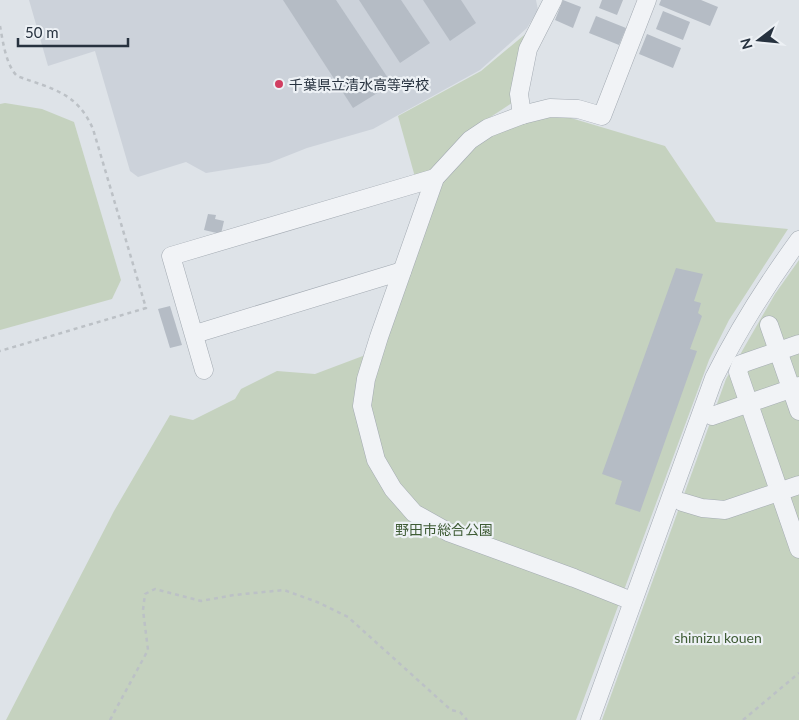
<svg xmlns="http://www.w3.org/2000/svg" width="799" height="720" font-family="Lato,'Noto Sans JP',sans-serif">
<rect width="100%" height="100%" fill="#dee3e8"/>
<path fill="#ccd2da" d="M29 0H536L538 10 527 28 480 70 373 129 307 148 269 163 206 173 186 162 138 177 130 171 95 51 48 66Z"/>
<g fill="#c5d2bf">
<path d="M529 31 515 101 480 124 435 171 415 177 398 116 481 71Z"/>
<path d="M5 103 42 109 74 122 121 280 112 299 0 330V104Z"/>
<path d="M564 116 665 146 716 222 788 229 729 320 709 360 576 720H6L114 511 170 415 193 420 235 399 241 389 277 371 315 374 384 348 438 189 454 164 475 143 526 118Z"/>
<path d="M799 260V720H602L726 379 775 294Z"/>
</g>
<g fill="#b5bcc5">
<path d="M283 0H336L392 84 353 108Z"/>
<path d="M359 0H401L430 43 400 63Z"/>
<path d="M423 0H461L476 23 450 41Z"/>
<path d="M563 0 581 7 573 28 555 20Z"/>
<path d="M602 0H623L617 15 599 8Z"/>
<path d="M661 0H701L718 7 710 26 659 5Z"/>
<path d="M663 11 690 22 683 40 656 29Z"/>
<path d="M596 16 626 28 619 45 589 33Z"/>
<path d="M647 34 681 48 673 68 639 54Z"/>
<path d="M208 214 216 215 215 219 224 221 221 234 204 230Z"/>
<path d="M676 268 703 274 694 301 701 303 698 313 702 316 690 349 697 351 640 512 615 504 622 481 602 474Z"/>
<path d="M170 306 182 345 170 348 158 309Z"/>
</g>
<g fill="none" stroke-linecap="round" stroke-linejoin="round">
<g stroke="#a3aab2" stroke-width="19">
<g id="minor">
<path d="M522 115 519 94 528 49 553 0"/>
<path d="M769 325 799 411"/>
<path d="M195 334 402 271"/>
<path d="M799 344 741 364 738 372 799 549"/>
<path d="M204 370 171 256 435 178"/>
<path d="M712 416 799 386"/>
<path d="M682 502 702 508 725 510 799 485"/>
<path d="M632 601 574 578 448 532 414 513 393 489 376 460 362 406 366 379 379 337 435 178 470 140 488 128 522 115 550 108 578 109 602 116 647 0"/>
<path d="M590 720 714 378C738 330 767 284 799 240"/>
</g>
</g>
<g stroke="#bcc1c6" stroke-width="2.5" stroke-dasharray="4 4" stroke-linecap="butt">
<path d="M0 26C3 42 6 65 17 76 52 89 77 92 93 129L146 308 0 351"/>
<path d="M110 720 148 650 143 610 145 594 155 589 201 601 234 595 284 590 317 602 348 617 451 710 460 712 467 720"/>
<path d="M743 720 799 673"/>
</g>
<use href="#minor" stroke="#f1f3f6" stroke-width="18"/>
</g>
<circle fill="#d13e61" stroke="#edf1f5" stroke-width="2" cx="279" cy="84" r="5"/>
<g text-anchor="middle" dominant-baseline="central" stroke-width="4.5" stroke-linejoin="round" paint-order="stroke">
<g font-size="14" fill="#27323f" stroke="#edf1f5" text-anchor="start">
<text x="289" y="84">千葉県立清水高等学校</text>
</g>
<g font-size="14" fill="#3e5b34" stroke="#edf1f5">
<text x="444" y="529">野田市総合公園</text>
<text x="718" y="637">shimizu kouen</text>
</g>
</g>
<g transform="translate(759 40) rotate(254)" stroke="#edf1f5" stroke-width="4" paint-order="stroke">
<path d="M0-4L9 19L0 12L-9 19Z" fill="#27323f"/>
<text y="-8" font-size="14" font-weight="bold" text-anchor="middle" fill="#27323f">N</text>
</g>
<path d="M18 38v8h110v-8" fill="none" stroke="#27323f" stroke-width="2.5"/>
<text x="25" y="38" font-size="15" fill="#27323f" stroke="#edf1f5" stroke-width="4" paint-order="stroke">50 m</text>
</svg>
